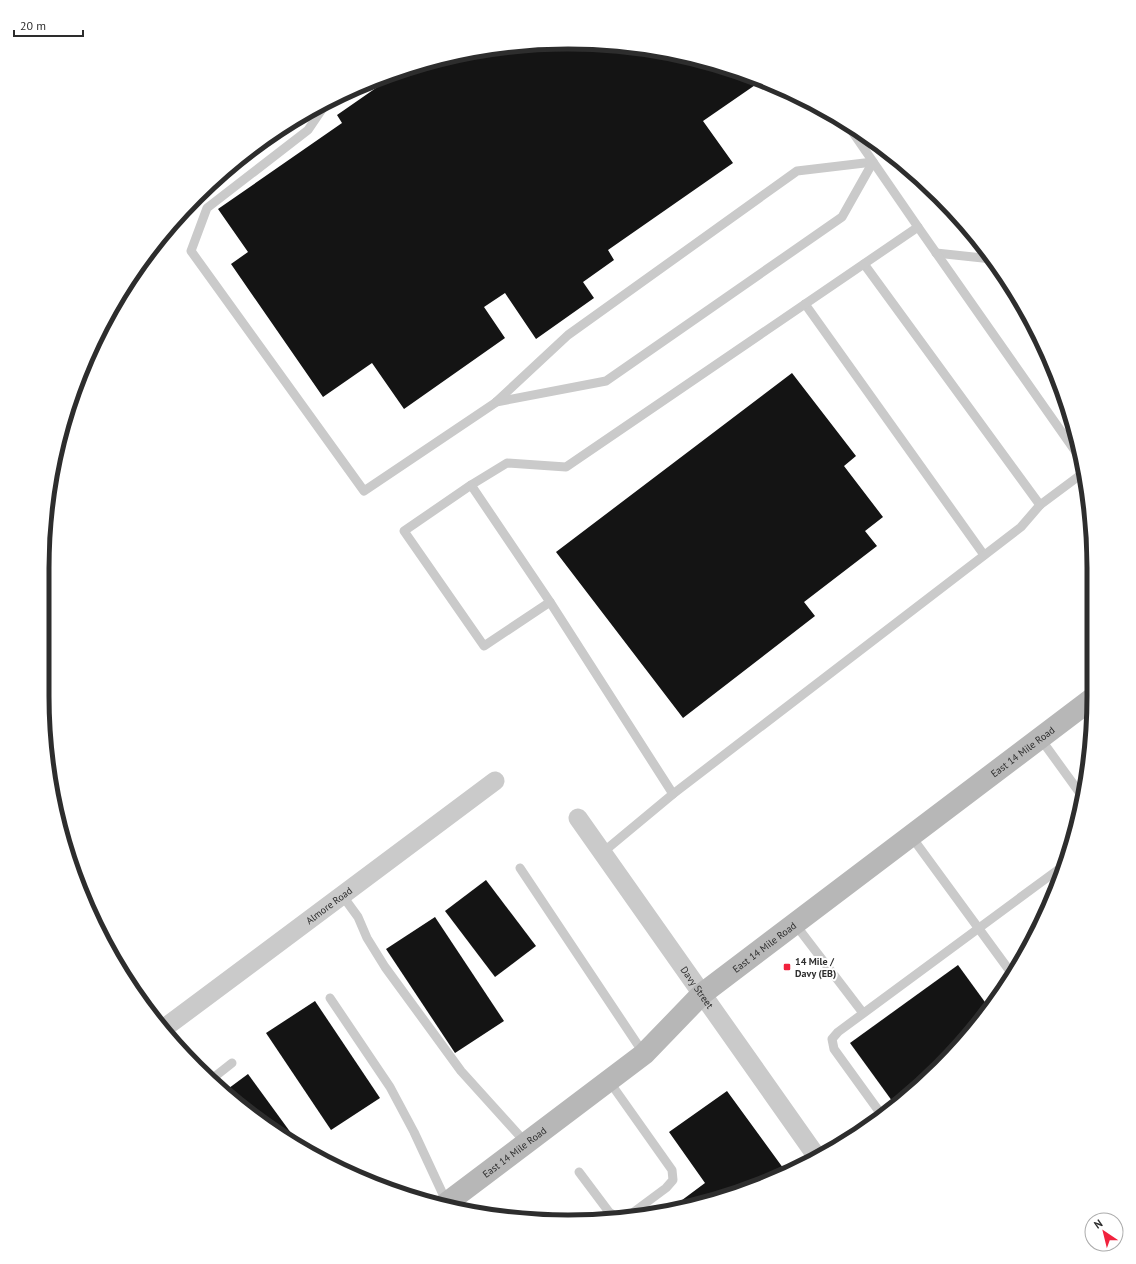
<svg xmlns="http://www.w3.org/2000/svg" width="1136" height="1264" font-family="'PT Sans',sans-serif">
<rect width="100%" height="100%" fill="#fff"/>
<g fill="#141414">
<path d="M534 43 637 47 737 70 761 81 703 121 733 163 608 250 614 260 583 282 594 298 536 339 505 293 484 307 505 338 404 409 372 363 323 397 231 264 248 252 218 209 342 123 337 115 399 72 432 60Z"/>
<path d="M792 373 856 456 844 466 883 517 865 531 877 546 804 602 815 616 683 718 556 552Z"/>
<path d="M486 880 536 946 495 977 445 911Z"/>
<path d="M435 917 504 1021 455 1053 386 949Z"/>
<path d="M958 965 990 1009 985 1016 915 1092 895 1105 850 1043Z"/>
<path d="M315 1001 380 1098 331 1130 266 1033Z"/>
<path d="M248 1074 291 1133 286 1137 248 1113 225 1091Z"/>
<path d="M727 1091 786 1172 704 1204 670 1209 705 1183 669 1132Z"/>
</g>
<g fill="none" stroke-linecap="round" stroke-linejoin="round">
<g stroke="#cacaca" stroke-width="9">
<path d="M327 102 308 130 207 208 191 251 364 491 495 403 568 335 797 171 873 162"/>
<path d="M847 124 918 227"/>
<path d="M936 253 992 259"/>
<path d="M864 264 1040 505"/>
<path d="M805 304 984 555"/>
<path d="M496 402 606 381 842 217 873 162"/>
<path d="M471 485 550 602"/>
<path d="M1040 738 1082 796"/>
<path d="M673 794 1021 527 1040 505 1083 473"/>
<path d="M911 836 1012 974"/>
<path d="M602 853 673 794 550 602 484 646 404 531 471 485 507 463 566 467 918 227 1080 458"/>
<path d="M520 868 644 1054"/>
<path d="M342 895 358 917 367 938 385 967 461 1071 526 1143"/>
<path d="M795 924 863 1013"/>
<path d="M330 998 390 1087 414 1132 447 1203"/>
<path d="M213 1078 232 1063"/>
<path d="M609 1081 672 1170 673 1180 666 1188 631 1214"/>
<path d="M881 1114 834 1049 832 1039 838 1032 1059 869"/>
<path d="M579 1172 609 1212 615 1216"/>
</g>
<g stroke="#cacaca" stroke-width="19">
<path id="s1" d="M578 818 817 1157"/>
<path id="s2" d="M163 1029 495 781"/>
</g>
<path stroke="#b7b7b7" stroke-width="22" id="s3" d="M444 1205 644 1054 702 994 1093 698"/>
</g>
<rect fill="#f1223d" stroke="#fff" stroke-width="1.5" x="783" y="963" width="8" height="8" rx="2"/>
<g text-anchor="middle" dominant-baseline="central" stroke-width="4" stroke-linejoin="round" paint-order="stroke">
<g font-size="10" fill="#2d2d2d" stroke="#fff">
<text stroke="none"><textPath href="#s3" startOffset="736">East 14 Mile Road</textPath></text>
<text stroke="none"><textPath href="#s2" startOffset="207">Almore Road</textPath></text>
<text stroke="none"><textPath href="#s3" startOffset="412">East 14 Mile Road</textPath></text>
<text stroke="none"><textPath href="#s1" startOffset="207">Davy Street</textPath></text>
<text stroke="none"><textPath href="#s3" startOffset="88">East 14 Mile Road</textPath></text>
</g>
<g font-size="10" font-weight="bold" fill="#2d2d2d" stroke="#fff" text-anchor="start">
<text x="795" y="961">14 Mile /<tspan x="795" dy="12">Davy (EB)</tspan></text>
</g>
</g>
<path d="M0 0H1136V1264H0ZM568 49H568A519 519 0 0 1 1087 568V696A519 519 0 0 1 568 1215H568A519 519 0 0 1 49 696V568A519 519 0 0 1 568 49Z" fill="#fff" fill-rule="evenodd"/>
<path fill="none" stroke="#2d2d2d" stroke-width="5" d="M568 49H568A519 519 0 0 1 1087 568V696A519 519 0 0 1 568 1215H568A519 519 0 0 1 49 696V568A519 519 0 0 1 568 49Z"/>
<g transform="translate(1104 1232) rotate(325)"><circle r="19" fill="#ffffff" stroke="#ababab"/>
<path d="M0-3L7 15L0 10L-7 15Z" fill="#f1223d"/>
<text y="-6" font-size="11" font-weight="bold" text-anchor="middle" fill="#2d2d2d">N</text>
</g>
<path d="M14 30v6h69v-6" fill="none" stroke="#2d2d2d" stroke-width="2"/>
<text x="20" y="30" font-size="12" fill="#2d2d2d" stroke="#ffffff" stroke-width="3" paint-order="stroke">20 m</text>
</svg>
